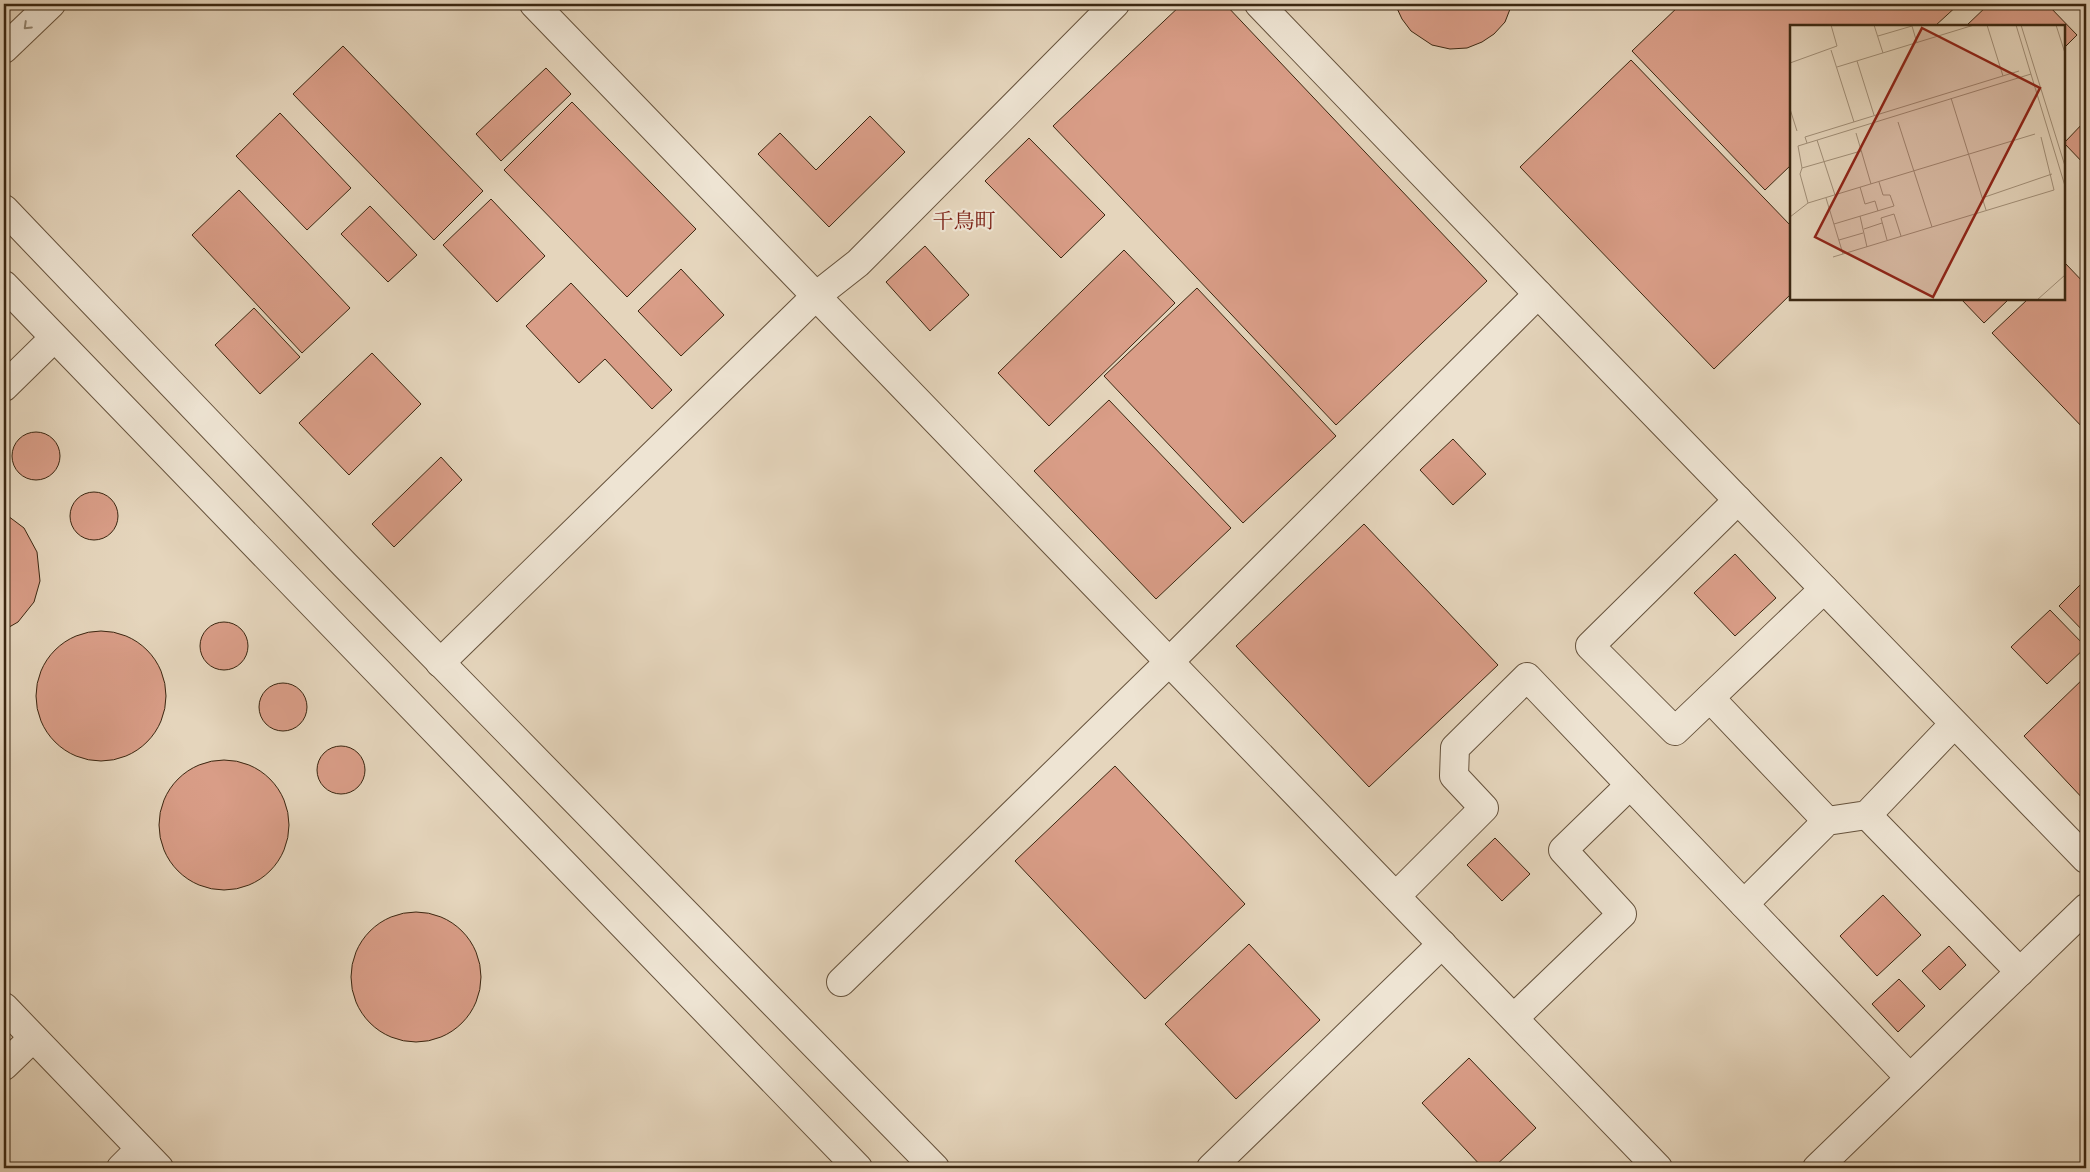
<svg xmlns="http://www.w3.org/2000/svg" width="2090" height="1172" font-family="'IM FELL English','Noto Serif JP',serif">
<rect width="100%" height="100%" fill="#e5d5bc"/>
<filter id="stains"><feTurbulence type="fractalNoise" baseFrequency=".004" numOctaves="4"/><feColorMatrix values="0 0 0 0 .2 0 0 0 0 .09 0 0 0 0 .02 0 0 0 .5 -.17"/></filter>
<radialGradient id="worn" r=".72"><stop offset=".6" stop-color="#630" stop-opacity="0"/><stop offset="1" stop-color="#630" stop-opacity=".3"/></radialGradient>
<g fill="#d99d87" stroke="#3b2711">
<path d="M1182 4H1225L1487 281 1336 425 1053 126Z"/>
<path d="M1395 4H1512L1505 22 1494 34 1482 42 1467 48 1450 49 1432 45 1411 31 1402 19Z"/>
<path d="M1681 4H1959L1935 26H1791V165L1765 190 1632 51Z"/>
<path d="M1989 4H2047L2077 35 2064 48V26H1966Z"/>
<path d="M343 46 483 191 434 240 293 94Z"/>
<path d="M1631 60 1791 226V294L1714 369 1520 167Z"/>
<path d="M546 68 571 94 501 161 476 134Z"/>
<path d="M572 102 696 229 627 297 504 170Z"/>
<path d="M280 113 351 188 307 230 236 156Z"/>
<path d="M870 116 905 152 829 227 758 154 780 133 816 170Z"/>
<path d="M2086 120V166L2064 143Z"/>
<path d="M1029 138 1105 215 1061 258 985 181Z"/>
<path d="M239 190 350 308 302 353 192 235Z"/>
<path d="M491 199 545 256 497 302 443 245Z"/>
<path d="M370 206 417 255 388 282 341 234Z"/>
<path d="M925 246 969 295 930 331 886 282Z"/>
<path d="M1124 250 1175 303 1049 426 998 373Z"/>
<path d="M2065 263 2086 285V431L1992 333 2028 299H2064Z"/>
<path d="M681 269 724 315 681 356 638 311Z"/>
<path d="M571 283 672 390 652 409 605 359 579 383 526 326Z"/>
<path d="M1197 288 1336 436 1243 523 1104 376Z"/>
<path d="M1961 299H2009L1984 323Z"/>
<path d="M254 308 300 357 260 394 215 345Z"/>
<path d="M372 353 421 404 349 475 299 423Z"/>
<path d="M1109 400 1231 528 1156 599 1034 471Z"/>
<circle cx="36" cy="456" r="24"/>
<path d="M1453 439 1486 474 1453 505 1420 470Z"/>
<path d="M441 457 462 480 394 547 372 524Z"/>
<circle cx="94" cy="516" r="24"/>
<path d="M4 513 24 528 37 552 40 581 34 602 18 622 4 630Z"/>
<path d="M1364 524 1498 665 1369 787 1236 646Z"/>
<path d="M1735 554 1776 598 1735 636 1694 593Z"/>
<path d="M2086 579V634L2059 606Z"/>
<path d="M2050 610 2086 647 2047 684 2011 647Z"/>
<circle cx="224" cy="646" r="24"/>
<circle cx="101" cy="696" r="65"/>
<path d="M2086 676V802L2024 736Z"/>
<circle cx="283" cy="707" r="24"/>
<circle cx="341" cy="770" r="24"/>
<circle cx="224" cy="825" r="65"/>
<path d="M1115 766 1245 904 1145 999 1015 861Z"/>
<path d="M1495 838 1530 874 1502 901 1467 865Z"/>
<path d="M1883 895 1921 935 1877 976 1840 936Z"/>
<circle cx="416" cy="977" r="65"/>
<path d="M1249 944 1320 1020 1236 1099 1165 1024Z"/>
<path d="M1949 946 1966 965 1940 990 1922 971Z"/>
<path d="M1899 979 1925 1006 1898 1032 1872 1004Z"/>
<path d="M1469 1058 1536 1128 1493 1168H1483L1422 1103Z"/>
</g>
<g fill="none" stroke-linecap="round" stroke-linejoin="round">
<g stroke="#66523c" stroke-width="30">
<g id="minor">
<path d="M534 4 1658 1168"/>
<path d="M1259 4 1538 294 2086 859"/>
<path d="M4 49 51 4"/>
<path d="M4 209 345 565 935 1168"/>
<path d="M4 285 858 1168"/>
<path d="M4 387 54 338"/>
<path d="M1738 500 1590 646 1675 731 1824 589"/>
<path d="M440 663 816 296 858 263 1115 4"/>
<path d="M1710 698 1827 821"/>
<path d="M1867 815 2020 972"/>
<path d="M1396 896 1484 808 1454 776 1455 748 1527 677 1910 1078"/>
<path d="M1744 904 1827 821 1867 815 1954 724"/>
<path d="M841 982 1170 661 1538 294"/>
<path d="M4 1007 159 1168"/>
<path d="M1514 1018 1622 914 1563 850 1630 785"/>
<path d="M4 1066 33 1038"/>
<path d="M121 1168 140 1149"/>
<path d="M1211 1168 1442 944"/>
<path d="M1817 1168 2086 908"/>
</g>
</g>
<use href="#minor" stroke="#eee4d3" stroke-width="28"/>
</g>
<defs><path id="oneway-chevron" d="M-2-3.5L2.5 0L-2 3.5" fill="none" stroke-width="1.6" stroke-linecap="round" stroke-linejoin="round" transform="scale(1.25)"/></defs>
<use stroke="#948672" href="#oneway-chevron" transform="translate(27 26) rotate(136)"/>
<g text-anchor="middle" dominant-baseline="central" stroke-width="4.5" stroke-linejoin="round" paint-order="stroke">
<g font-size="21" fill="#7a1f14" stroke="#eee4d3">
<text x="964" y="222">千鳥町</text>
</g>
</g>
<g transform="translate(1790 25)">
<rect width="275" height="275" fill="#e5d5bc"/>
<path fill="none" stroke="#a18f78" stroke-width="1" d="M84 0 93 28M197 0 213 51M226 0 275 161M231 0 275 141M266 0 275 28M88 11 122 1 127 18M41 25 64 97M67 36 84 90M0 38 47 21 41 0M47 42 184 0M161 73 196 185M0 84 7 106M108 97 142 202M66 108 81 159M27 115 45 170M17 118 15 112 229 46M12 143 71 126M70 162 75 179 85 176 88 186M36 173 53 229M192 173 262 149M18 178 10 149 12 143 8 121 241 49M70 191 77 222M0 192 18 178 245 109M44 199 104 181 100 170H93L89 157M74 204 92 198M49 215 73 208M97 215 91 193 104 189 111 211M43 232 264 165 251 112M247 275 275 250"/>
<path fill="#8f2418" fill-opacity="0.15" stroke="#8f2418" stroke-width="2.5" d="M132 3 250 63 143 272 25 212Z"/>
<rect width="275" height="275" fill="none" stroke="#3b2711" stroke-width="2.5"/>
</g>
<rect width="2090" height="1172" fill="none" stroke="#e5d5bc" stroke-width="20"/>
<rect x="5" y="5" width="2080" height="1162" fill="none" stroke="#3b2711" stroke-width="2.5"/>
<rect x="10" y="10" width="2070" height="1152" fill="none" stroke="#3b2711"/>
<rect width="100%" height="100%" filter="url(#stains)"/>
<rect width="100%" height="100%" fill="url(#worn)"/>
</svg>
